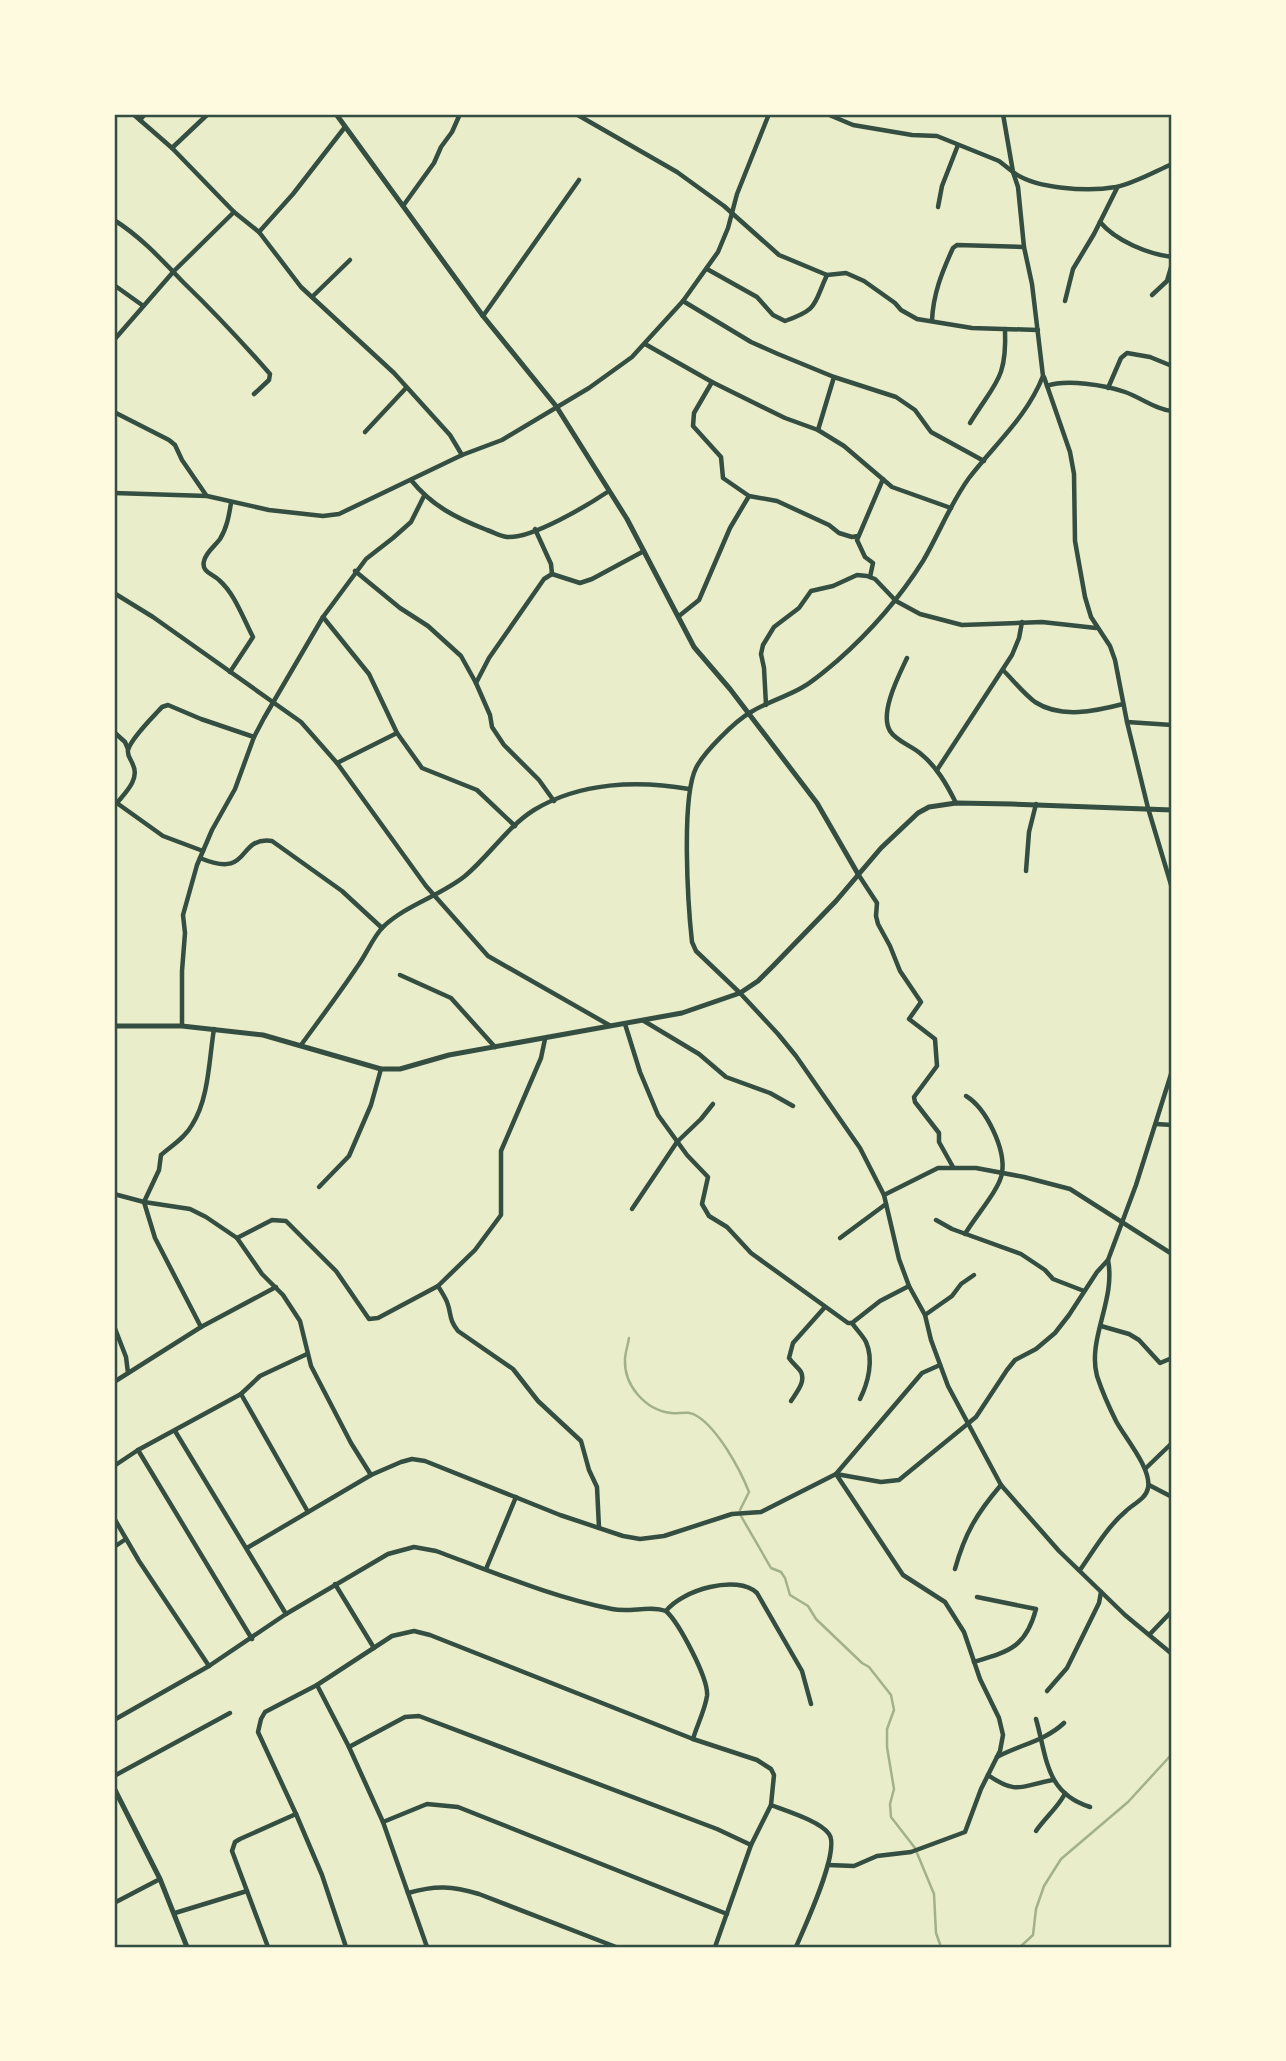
<svg xmlns="http://www.w3.org/2000/svg" width="1286" height="2061" font-family="'Space Grotesk',sans-serif">
<rect width="100%" height="100%" fill="#e9edc9"/>
<g fill="none" stroke-linecap="round" stroke-linejoin="round">
<g stroke="#a3b18a" stroke-width="2.5">
<path d="M629 1338C628 1345 625 1353 625 1360 624 1385 645 1410 671 1413 680 1414 688 1410 697 1416 718 1429 740 1469 749 1492L740 1510"/>
<path d="M741 1516 771 1568 781 1572 785 1578 790 1595 808 1606 816 1619 862 1663 869 1667 891 1695 894 1710 887 1729V1747L894 1789 890 1804 891 1817 915 1848"/>
<path d="M917 1853 934 1894 936 1933 941 1947"/>
<path d="M1020 1947 1033 1935 1036 1909 1044 1886 1061 1859 1128 1802 1172 1754"/>
</g>
<g stroke="#344e41" stroke-width="4.5">
<path d="M133 114 172 148 234 212 259 232 301 287 394 373 450 435 462 455"/>
<path d="M576 114 677 172 724 206 779 255 827 275 846 273 864 281 895 303 901 310 917 319 972 328 1038 330"/>
<path d="M827 114 853 125 912 135 937 136 999 161 1013 172 1018 187 1024 247 1032 284 1043 376C1027 417 995 444 969 478 950 504 939 534 923 561 899 599 870 632 837 661 826 670 815 680 803 687 786 697 767 702 751 712 735 721 704 752 696 768 681 798 688 906 692 942L696 951 740 993 778 1034 796 1056 860 1148 884 1195 899 1259 909 1286 925 1315 931 1340 948 1386 1001 1485 1059 1551 1125 1615 1172 1654"/>
<path d="M1003 114 1013 172C1035 189 1088 192 1116 187 1135 183 1154 172 1172 164"/>
<path d="M1172 114V128"/>
<path d="M140 120 145 114"/>
<path d="M172 148 208 114"/>
<path d="M403 206 434 163 441 147 452 132 460 114"/>
<path d="M938 207 942 186 958 145"/>
<path d="M114 220C140 236 162 260 183 282 213 311 242 342 270 374L269 380 254 394"/>
<path d="M1100 222C1116 241 1148 254 1172 257"/>
<path d="M259 232 293 194 345 127"/>
<path d="M707 269 757 297 773 315 785 321C819 309 813 305 827 275"/>
<path d="M114 285 142 305"/>
<path d="M1152 295 1167 281 1172 264"/>
<path d="M312 297 350 260"/>
<path d="M683 301 751 342 778 354 834 377 896 397 915 410 931 432 984 461"/>
<path d="M1065 301 1073 269 1094 234 1117 188"/>
<path d="M483 316 579 180"/>
<path d="M932 321C933 294 942 272 953 248L957 245 1024 247"/>
<path d="M114 340 174 271 234 212"/>
<path d="M645 344 712 382 785 418 818 430 844 446 892 487 951 508"/>
<path d="M1044 377 1070 452 1074 474 1075 541 1085 597 1091 617 1110 646 1115 660 1127 722 1148 808 1172 888"/>
<path d="M712 382 694 413 693 426 721 457 723 478 749 496 777 501 829 525 839 533 852 537 858 536"/>
<path d="M1047 386C1066 379 1105 385 1125 392 1142 398 1154 409 1172 411"/>
<path d="M1108 388 1121 358 1127 353 1150 357 1172 366"/>
<path d="M114 412 169 440 175 445 182 460 206 495"/>
<path d="M970 423C995 382 1007 380 1005 329"/>
<path d="M818 430 834 377"/>
<path d="M365 432 406 388"/>
<path d="M411 480C432 506 456 518 487 530 493 532 500 536 507 537 532 539 588 505 609 491"/>
<path d="M114 493 207 496 269 510 323 516 339 514 462 455 502 440 589 388 632 357 683 301 718 252 728 228 737 194 769 114"/>
<path d="M535 529 551 564 552 574"/>
<path d="M355 571 400 608 428 626 461 656 476 683 490 715 492 727 504 745 539 780 554 801"/>
<path d="M870 577 873 563 865 557 857 540 883 479"/>
<path d="M114 593 153 617 301 722 337 763 426 886 488 956 609 1025"/>
<path d="M679 616 699 600 730 528 749 496"/>
<path d="M323 617 369 674 397 733 422 768 477 790 515 826"/>
<path d="M907 658C899 675 879 713 890 731 896 741 912 746 921 754 937 767 947 785 956 803"/>
<path d="M1003 670C1013 680 1023 693 1035 702 1061 719 1096 711 1123 704"/>
<path d="M230 672 253 637C243 618 235 594 219 580 213 574 201 572 204 561 206 552 215 546 220 539 227 528 229 515 231 503"/>
<path d="M476 683 489 658 544 579 552 574 580 583 592 579 644 551"/>
<path d="M766 705 764 668 761 654 763 645 774 627 799 608 811 591 833 586 857 575 867 576 875 579 896 601 920 614 962 625 1042 622 1096 628"/>
<path d="M1127 722 1172 725"/>
<path d="M114 732 125 742 128 749"/>
<path d="M337 763 397 733"/>
<path d="M937 770 1012 655 1019 638 1022 622"/>
<path d="M114 801 163 836 203 851"/>
<path d="M117 803C125 793 140 779 133 765 131 759 127 756 128 750 131 738 154 716 162 707L168 705 201 719 254 737"/>
<path d="M200 858C253 880 235 836 272 841L342 891 382 928"/>
<path d="M1026 871 1029 832 1036 804"/>
<path d="M858 874 877 903 876 916 878 924 890 946 900 971 921 1002 909 1019 935 1039 937 1066 914 1097 915 1102 939 1133V1142L953 1167"/>
<path d="M400 975 451 998 495 1047"/>
<path d="M644 1021 699 1054 726 1077 770 1093 793 1106"/>
<path d="M625 1024 640 1072 658 1115 687 1155 708 1177 702 1204 709 1216 727 1227 751 1253 848 1323H852L880 1301 909 1286"/>
<path d="M182 1026V971L185 933 183 915 197 865 212 830 235 789 254 737 264 718 323 617 366 559 393 538 411 522 424 496"/>
<path d="M301 1045C320 1019 339 994 357 967 366 955 373 937 383 927 406 905 440 896 465 876 489 856 507 827 534 810 580 782 638 780 689 789"/>
<path d="M1156 1124 1172 1125"/>
<path d="M319 1187 349 1156 371 1105 381 1069"/>
<path d="M114 1194 144 1202 190 1209 206 1217 237 1238 262 1274 283 1295 300 1321 311 1366 351 1443 371 1475"/>
<path d="M884 1195 938 1168H976L1024 1177 1070 1189 1172 1254"/>
<path d="M632 1209 677 1142 701 1119 713 1104"/>
<path d="M936 1220 952 1229 1021 1254 1045 1270 1053 1279 1084 1291"/>
<path d="M965 1234C974 1218 1000 1189 1002 1173 1006 1149 986 1108 966 1096"/>
<path d="M237 1238 272 1220 286 1221 336 1271 369 1319 378 1318 438 1286 475 1250 501 1215V1151L541 1058 545 1039"/>
<path d="M840 1238 886 1204"/>
<path d="M438 1286C441 1291 445 1297 447 1302 452 1315 448 1318 458 1331L513 1369 538 1401 581 1441 589 1470 597 1487 599 1528"/>
<path d="M925 1315 952 1296 961 1284 974 1275"/>
<path d="M852 1323C856 1329 863 1336 866 1342 874 1360 868 1383 860 1399"/>
<path d="M114 1326 126 1357 128 1373"/>
<path d="M1101 1326 1129 1334 1139 1340 1160 1363 1172 1358"/>
<path d="M201 1327 155 1238 144 1202 159 1170 161 1155C171 1146 185 1138 192 1125 209 1099 209 1059 214 1029"/>
<path d="M114 1382 201 1327 276 1287"/>
<path d="M241 1394 308 1512"/>
<path d="M791 1401C796 1393 806 1382 801 1372 798 1367 793 1364 789 1358L793 1343 825 1307"/>
<path d="M175 1431 286 1614"/>
<path d="M138 1450 252 1639"/>
<path d="M114 1466 138 1450 241 1394 260 1376 307 1354"/>
<path d="M1145 1469 1172 1443"/>
<path d="M1149 1485 1172 1497"/>
<path d="M114 1518 139 1561 209 1666"/>
<path d="M114 1547 126 1539"/>
<path d="M247 1548 371 1475 401 1462 412 1459 425 1461 560 1515 623 1536 640 1539 664 1536 732 1514 761 1512 836 1474 881 1482 899 1480 976 1417 1007 1370 1015 1360 1036 1349 1055 1333 1069 1315 1097 1272 1108 1260 1136 1185 1172 1071"/>
<path d="M486 1569 516 1497"/>
<path d="M955 1569C965 1533 977 1513 1001 1485"/>
<path d="M1080 1570C1094 1550 1107 1527 1126 1511 1133 1504 1146 1499 1148 1488 1152 1469 1125 1438 1116 1421 1109 1407 1102 1391 1097 1376 1087 1339 1116 1300 1108 1260"/>
<path d="M335 1584 374 1648"/>
<path d="M666 1611C682 1590 737 1574 757 1593L802 1671 811 1704"/>
<path d="M1150 1634 1172 1611"/>
<path d="M974 1662C1010 1651 1026 1647 1036 1609L977 1597"/>
<path d="M317 1685 349 1747 383 1822 427 1947"/>
<path d="M1047 1691 1067 1668 1099 1603 1101 1592"/>
<path d="M1036 1719C1047 1757 1045 1793 1090 1807"/>
<path d="M114 1720 209 1666 286 1614 388 1554 414 1547 436 1551C494 1572 551 1597 612 1609 630 1613 649 1605 666 1611 679 1623 709 1679 707 1696 705 1710 697 1725 693 1739"/>
<path d="M349 1747 405 1717 419 1716 717 1829 751 1845"/>
<path d="M997 1757C1019 1745 1045 1741 1064 1723"/>
<path d="M988 1775C1018 1796 1022 1785 1053 1780"/>
<path d="M114 1776 230 1713"/>
<path d="M771 1805C786 1811 820 1821 829 1834 841 1850 804 1928 796 1947"/>
<path d="M383 1822 427 1804 458 1807 727 1914"/>
<path d="M1036 1831C1044 1819 1061 1804 1065 1793"/>
<path d="M828 1865 854 1866 877 1856 911 1852 965 1832 981 1789 1000 1751 1003 1735 999 1718 980 1679 964 1632 945 1602 903 1575 836 1474 922 1373 940 1365"/>
<path d="M408 1893C436 1885 452 1886 479 1894L616 1947"/>
<path d="M114 1903 160 1879"/>
<path d="M175 1913 247 1891"/>
<path d="M268 1947 232 1851 235 1842 240 1839 296 1814"/>
<path d="M346 1947 322 1875 296 1814 258 1732 261 1719 265 1712 317 1685 392 1636 414 1631 430 1635 693 1739 757 1760 771 1769 774 1775 771 1805 751 1845 715 1947"/>
</g>
<g stroke="#344e41" stroke-width="5">
<path d="M336 114 483 316 556 406 627 519 694 647 730 689 817 803 858 874"/>
<path d="M114 1026H182L263 1035 381 1069H400L449 1055 682 1013 740 993 758 981 774 965 836 901 881 848 918 813 929 807 956 803 1012 804 1172 810"/>
<path d="M114 1788 160 1879 187 1947"/>
</g>
</g>
<rect width="1286" height="2061" fill="none" stroke="#fefae0" stroke-width="231"/>
<rect x="116" y="116" width="1054" height="1830" fill="none" stroke="#344e41" stroke-width="2.5"/>
</svg>
